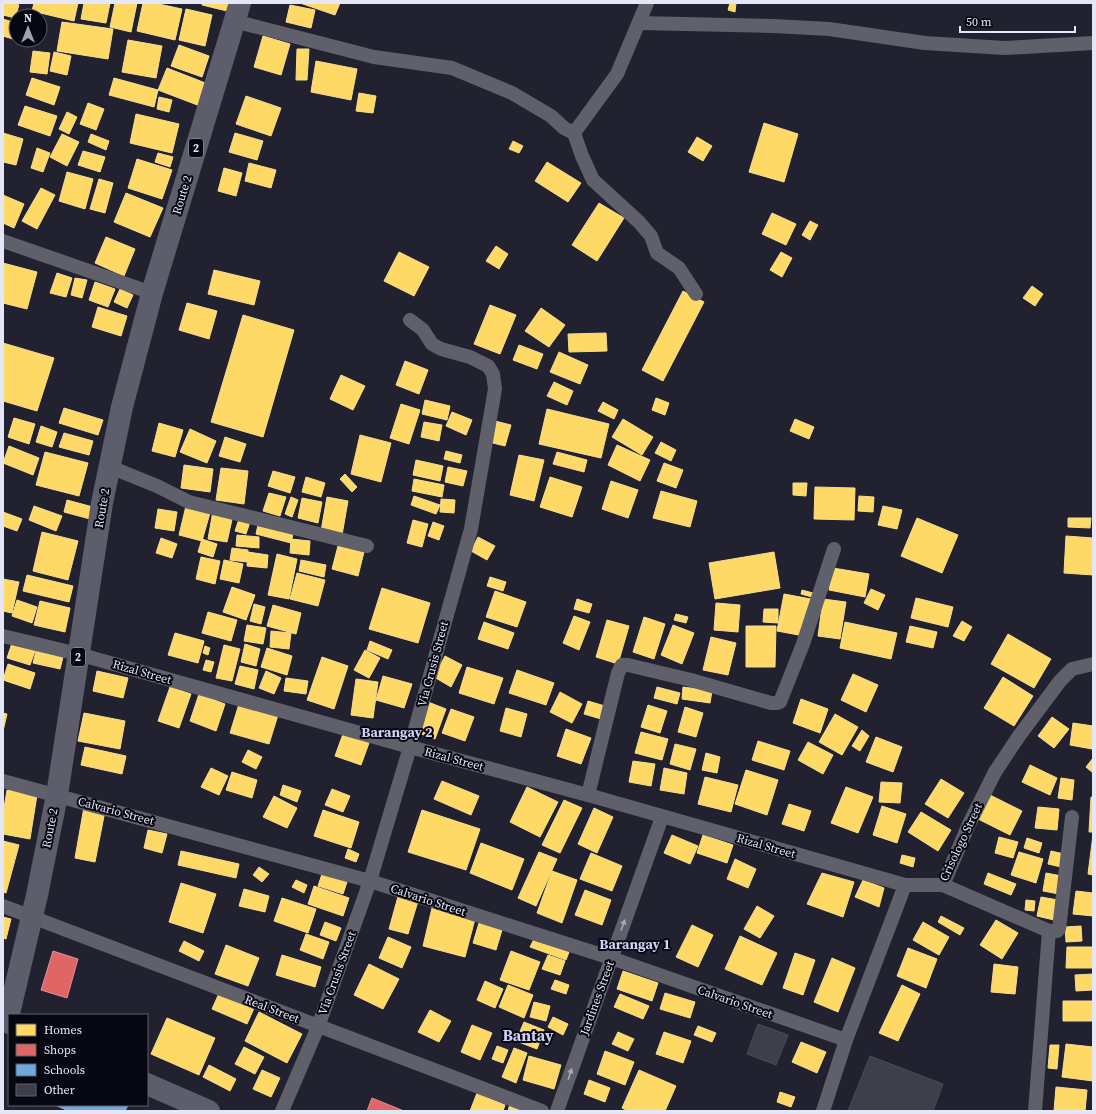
<svg xmlns="http://www.w3.org/2000/svg" width="1096" height="1114" font-family="'Source Serif 4',serif">
<rect width="100%" height="100%" fill="#21212f"/>
<g fill="#ffd966" stroke="#f7dd92">
<path d="M3 3H12L19 5 15 18 3 15Z"/>
<path d="M34 3H78L74 21 32 11Z"/>
<path d="M84 3H110L106 23 81 19Z"/>
<path d="M115 3H137L131 32 110 27Z"/>
<path d="M143 3H154L182 9 175 40 137 31Z"/>
<path d="M202 3H229L227 11 202 5Z"/>
<path d="M300 3H340L335 15Z"/>
<path d="M730 3H736L735 12 728 10Z"/>
<path d="M290 5 315 10 311 28 286 22Z"/>
<path d="M186 9 212 15 205 46 179 40Z"/>
<path d="M3 19 16 23V40L3 36Z"/>
<path d="M62 22 113 29 108 59 57 51Z"/>
<path d="M263 36 290 44 281 75 254 67Z"/>
<path d="M128 40 162 46 156 78 122 72Z"/>
<path d="M179 45 209 56 202 77 171 66Z"/>
<path d="M297 49H309L307 80H296Z"/>
<path d="M33 51 50 53 47 74 30 72Z"/>
<path d="M54 52 71 56 67 75 50 71Z"/>
<path d="M316 61 357 69 351 100 311 92Z"/>
<path d="M167 68 208 84 200 106 158 90Z"/>
<path d="M32 78 60 87 54 105 26 95Z"/>
<path d="M114 78 158 90 154 107 109 95Z"/>
<path d="M359 93 376 96 373 113 356 111Z"/>
<path d="M246 96 281 108 271 136 236 124Z"/>
<path d="M159 97 172 100 169 112 157 109Z"/>
<path d="M88 103 104 109 96 130 80 124Z"/>
<path d="M25 106 57 116 50 136 18 125Z"/>
<path d="M67 112 77 117 69 134 59 129Z"/>
<path d="M136 114 179 124 172 153 130 143Z"/>
<path d="M764 123 798 134 784 182 749 172Z"/>
<path d="M3 133 23 139 16 165 3 162Z"/>
<path d="M235 133 263 141 257 160 229 152Z"/>
<path d="M62 134 79 142 67 166 50 157Z"/>
<path d="M91 134 109 141 106 150 88 142Z"/>
<path d="M697 137 712 146 703 161 688 152Z"/>
<path d="M513 141 523 146 519 153 509 149Z"/>
<path d="M37 148 50 153 43 172 31 168Z"/>
<path d="M83 151 105 157 100 172 78 165Z"/>
<path d="M158 153 173 157 170 167 155 162Z"/>
<path d="M137 159 172 170 162 199 128 188Z"/>
<path d="M547 162 581 183 568 202 535 181Z"/>
<path d="M249 163 276 170 271 188 245 181Z"/>
<path d="M224 168 242 173 236 196 218 191Z"/>
<path d="M67 172 93 179 85 209 59 201Z"/>
<path d="M99 179 113 183 105 213 90 209Z"/>
<path d="M41 188 55 195 37 229 22 221Z"/>
<path d="M126 193 163 208 150 237 114 222Z"/>
<path d="M3 195 24 204 14 228 3 223Z"/>
<path d="M599 203 624 218 597 261 572 245Z"/>
<path d="M772 213 796 224 786 245 762 234Z"/>
<path d="M810 221 818 225 810 240 802 235Z"/>
<path d="M106 237 135 249 124 276 95 263Z"/>
<path d="M496 246 508 254 499 269 486 261Z"/>
<path d="M399 252 429 267 414 296 384 281Z"/>
<path d="M781 252 792 258 782 277 770 270Z"/>
<path d="M3 263 37 272 27 309 3 303Z"/>
<path d="M214 270 260 281 254 305 208 294Z"/>
<path d="M57 273 72 278 66 297 50 293Z"/>
<path d="M75 278 87 280 82 298 71 295Z"/>
<path d="M95 282 115 289 108 307 89 300Z"/>
<path d="M1032 286 1043 294 1035 306 1023 298Z"/>
<path d="M120 289 133 295 127 308 114 302Z"/>
<path d="M683 291 704 302 663 381 642 370Z"/>
<path d="M187 303 217 311 209 339 179 330Z"/>
<path d="M490 305 516 315 500 354 474 344Z"/>
<path d="M98 307 127 316 121 336 92 327Z"/>
<path d="M541 308 565 325 549 347 525 331Z"/>
<path d="M243 315 294 330 263 437 211 422Z"/>
<path d="M606 333 607 351 569 352 568 334Z"/>
<path d="M3 343 54 358 37 411 3 401Z"/>
<path d="M519 345 543 354 537 369 513 360Z"/>
<path d="M559 352 588 365 580 384 550 372Z"/>
<path d="M405 361 428 370 419 394 396 385Z"/>
<path d="M341 375 365 386 353 410 330 399Z"/>
<path d="M554 382 573 391 567 405 547 396Z"/>
<path d="M656 398 669 403 665 415 652 410Z"/>
<path d="M425 400 450 406 447 420 422 414Z"/>
<path d="M603 402 618 410 614 419 598 411Z"/>
<path d="M401 404 420 410 409 444 390 438Z"/>
<path d="M64 408 103 420 98 435 59 423Z"/>
<path d="M547 409 609 424 601 458 539 444Z"/>
<path d="M452 412 472 420 466 435 446 426Z"/>
<path d="M14 418 35 424 29 444 8 437Z"/>
<path d="M623 419 653 437 642 455 612 437Z"/>
<path d="M795 419 814 427 809 439 790 431Z"/>
<path d="M495 421 511 425 505 446 489 442Z"/>
<path d="M424 422 442 425 439 441 421 437Z"/>
<path d="M159 423 183 430 175 457 152 451Z"/>
<path d="M41 426 57 432 52 447 36 442Z"/>
<path d="M190 429 216 441 207 463 180 452Z"/>
<path d="M64 433 93 441 89 455 59 447Z"/>
<path d="M360 435 391 443 381 482 351 474Z"/>
<path d="M225 437 246 444 240 462 219 456Z"/>
<path d="M661 442 676 450 671 461 655 453Z"/>
<path d="M617 445 650 460 640 481 608 465Z"/>
<path d="M9 446 39 458 33 475 3 463Z"/>
<path d="M446 451 462 455 460 463 444 459Z"/>
<path d="M45 452 88 463 79 496 36 485Z"/>
<path d="M557 452 587 460 584 472 553 464Z"/>
<path d="M519 455 544 460 534 501 510 495Z"/>
<path d="M416 460 443 466 440 481 413 475Z"/>
<path d="M664 463 683 470 676 488 657 481Z"/>
<path d="M184 465 213 469 210 492 181 488Z"/>
<path d="M448 467 467 471 463 486 445 482Z"/>
<path d="M221 468 248 471 244 504 216 500Z"/>
<path d="M273 471 295 477 290 493 268 486Z"/>
<path d="M345 474 357 487 352 492 340 479Z"/>
<path d="M306 477 325 483 321 497 302 492Z"/>
<path d="M550 477 582 487 572 517 540 507Z"/>
<path d="M414 479 444 485 442 497 412 491Z"/>
<path d="M611 481 638 490 628 518 602 509Z"/>
<path d="M793 483H807L806 496 793 495Z"/>
<path d="M815 487 855 488 854 520 814 519Z"/>
<path d="M661 491 697 501 690 527 653 518Z"/>
<path d="M269 493 286 497 280 516 263 511Z"/>
<path d="M414 496 440 505 436 514 411 505Z"/>
<path d="M859 496 874 497 873 512 858 511Z"/>
<path d="M291 497 298 500 292 517 285 514Z"/>
<path d="M327 497 348 501 342 535 321 531Z"/>
<path d="M302 498 322 502 318 523 298 518Z"/>
<path d="M441 499 455 500 454 513 440 512Z"/>
<path d="M67 500 93 507 90 519 64 512Z"/>
<path d="M34 506 62 516 56 531 29 520Z"/>
<path d="M186 506 210 513 202 541 179 535Z"/>
<path d="M883 506 902 510 897 529 878 525Z"/>
<path d="M158 509 177 512 174 531 155 528Z"/>
<path d="M213 511 233 515 227 542 208 539Z"/>
<path d="M3 512 22 519 17 531 3 526Z"/>
<path d="M917 518 958 535 942 573 901 556Z"/>
<path d="M1068 518H1091L1090 528 1068 527Z"/>
<path d="M239 519 250 522 246 534 235 531Z"/>
<path d="M413 520 428 524 422 547 407 543Z"/>
<path d="M433 522 444 526 439 540 428 536Z"/>
<path d="M258 525 293 534 291 543 256 534Z"/>
<path d="M42 532 78 541 68 580 33 571Z"/>
<path d="M237 535 259 537V548L236 546Z"/>
<path d="M1066 536 1093 538V575L1064 573Z"/>
<path d="M478 537 495 546 487 560 471 551Z"/>
<path d="M161 538 177 544 172 558 156 553Z"/>
<path d="M202 539 217 544 213 557 198 552Z"/>
<path d="M291 539 310 541 309 555 290 553Z"/>
<path d="M338 546 364 552 358 576 332 569Z"/>
<path d="M232 548 248 550 247 562 230 560Z"/>
<path d="M248 552 268 555 267 568 247 566Z"/>
<path d="M774 552 780 588 715 599 709 563Z"/>
<path d="M277 554 297 559 289 599 268 595Z"/>
<path d="M201 557 220 561 215 584 196 579Z"/>
<path d="M224 560 243 564 239 583 220 579Z"/>
<path d="M301 560 326 565 324 577 299 571Z"/>
<path d="M833 568 869 574 865 597 829 590Z"/>
<path d="M297 573 325 580 318 606 290 599Z"/>
<path d="M27 575 73 586 69 602 23 591Z"/>
<path d="M490 577 506 582 503 591 487 586Z"/>
<path d="M3 579 19 582 12 613 3 611Z"/>
<path d="M232 587 255 595 246 620 223 612Z"/>
<path d="M382 588 430 603 418 643 369 629Z"/>
<path d="M871 589 885 595 878 610 864 603Z"/>
<path d="M802 590 813 593 812 597 801 594Z"/>
<path d="M495 591 526 602 517 627 486 617Z"/>
<path d="M784 594 811 599 804 636 777 631Z"/>
<path d="M916 598 953 607 948 627 911 618Z"/>
<path d="M577 599 592 604 589 613 574 609Z"/>
<path d="M823 599 846 602 840 639 818 636Z"/>
<path d="M17 600 37 607 32 623 12 616Z"/>
<path d="M40 601 70 608 65 632 34 625Z"/>
<path d="M716 603 740 605 738 632 714 630Z"/>
<path d="M254 604 265 607 261 624 250 621Z"/>
<path d="M273 605 301 613 296 634 267 626Z"/>
<path d="M764 609H778V623L763 622Z"/>
<path d="M208 612 237 620 231 641 202 633Z"/>
<path d="M676 614 688 617 686 623 674 620Z"/>
<path d="M574 616 590 622 579 650 563 643Z"/>
<path d="M644 617 665 624 654 659 633 652Z"/>
<path d="M607 620 629 626 618 664 596 657Z"/>
<path d="M962 621 972 627 964 641 953 636Z"/>
<path d="M484 622 514 633 508 649 478 639Z"/>
<path d="M845 622 897 633 891 659 840 648Z"/>
<path d="M247 625 266 628 263 644 244 641Z"/>
<path d="M673 625 694 633 682 664 661 655Z"/>
<path d="M746 626H776L775 667H746Z"/>
<path d="M910 626 937 632 933 648 906 642Z"/>
<path d="M271 631 291 633 289 649 270 647Z"/>
<path d="M175 633 204 641 198 663 168 655Z"/>
<path d="M1008 634 1051 659 1034 688 991 664Z"/>
<path d="M711 637 736 643 728 675 703 670Z"/>
<path d="M13 640 36 648 30 665 7 658Z"/>
<path d="M370 641 392 650 388 659 367 650Z"/>
<path d="M245 644 260 649 256 666 241 662Z"/>
<path d="M224 645 240 649 232 681 216 678Z"/>
<path d="M205 646 210 648 208 655 203 653Z"/>
<path d="M267 648 292 656 287 675 261 667Z"/>
<path d="M365 650 380 658 369 678 354 670Z"/>
<path d="M36 651 63 657 60 669 33 663Z"/>
<path d="M445 656 462 665 451 687 434 677Z"/>
<path d="M322 657 348 666 334 709 307 700Z"/>
<path d="M206 660 214 662 211 672 203 670Z"/>
<path d="M8 664 35 673 30 689 3 680Z"/>
<path d="M240 666 258 670 254 689 235 684Z"/>
<path d="M467 667 503 678 494 704 459 693Z"/>
<path d="M517 670 554 683 546 705 509 693Z"/>
<path d="M97 671 128 678 123 698 93 691Z"/>
<path d="M266 671 281 678 274 694 259 688Z"/>
<path d="M853 674 878 685 866 712 841 700Z"/>
<path d="M383 676 412 684 404 708 376 700Z"/>
<path d="M1003 677 1033 696 1014 726 984 708Z"/>
<path d="M286 678 308 681 306 694 284 691Z"/>
<path d="M356 679 378 682 373 718 351 715Z"/>
<path d="M170 687 191 694 179 728 158 721Z"/>
<path d="M657 687 680 693 677 704 654 698Z"/>
<path d="M683 687 712 691 710 703 682 699Z"/>
<path d="M560 692 582 704 572 723 550 712Z"/>
<path d="M199 694 225 704 216 731 190 721Z"/>
<path d="M801 699 828 709 820 733 793 723Z"/>
<path d="M588 701 605 706 601 719 584 714Z"/>
<path d="M428 702 446 709 435 739 416 732Z"/>
<path d="M239 704 278 715 269 744 230 733Z"/>
<path d="M648 705 667 711 660 733 641 727Z"/>
<path d="M685 707 703 713 696 737 678 732Z"/>
<path d="M506 708 527 714 521 737 500 731Z"/>
<path d="M451 709 474 717 465 741 442 733Z"/>
<path d="M3 713 7 714 3 731Z"/>
<path d="M84 713 125 721 120 749 78 741Z"/>
<path d="M835 714 858 727 842 755 819 742Z"/>
<path d="M1052 717 1069 729 1054 748 1038 736Z"/>
<path d="M1073 723 1093 726 1092 749 1070 745Z"/>
<path d="M566 729 591 738 581 764 557 756Z"/>
<path d="M862 730 869 736 860 751 852 746Z"/>
<path d="M641 732 668 739 662 760 635 753Z"/>
<path d="M343 734 369 743 361 765 335 756Z"/>
<path d="M876 737 902 747 893 772 866 762Z"/>
<path d="M758 741 790 751 784 770 752 760Z"/>
<path d="M808 742 833 755 823 774 798 760Z"/>
<path d="M675 744 696 749 690 770 670 764Z"/>
<path d="M85 747 126 756 122 774 81 765Z"/>
<path d="M248 750 262 757 256 769 242 762Z"/>
<path d="M706 753 720 757 717 773 702 770Z"/>
<path d="M1093 758V773L1086 767Z"/>
<path d="M633 761 655 764 651 786 629 782Z"/>
<path d="M1030 765 1057 778 1050 795 1022 782Z"/>
<path d="M211 768 228 776 219 795 201 787Z"/>
<path d="M664 768 687 773 684 794 660 790Z"/>
<path d="M746 770 778 780 767 815 735 804Z"/>
<path d="M232 772 257 780 252 798 226 790Z"/>
<path d="M705 777 738 785 731 812 698 804Z"/>
<path d="M1061 778 1074 780 1072 800 1058 798Z"/>
<path d="M941 779 964 793 948 818 925 804Z"/>
<path d="M442 781 479 796 471 815 434 799Z"/>
<path d="M881 782 902 783 900 803 879 802Z"/>
<path d="M283 785 301 791 297 802 280 795Z"/>
<path d="M527 787 558 802 540 837 510 822Z"/>
<path d="M846 787 873 797 858 833 831 823Z"/>
<path d="M332 789 350 796 343 812 325 805Z"/>
<path d="M7 790 37 795 30 839 3 834V814Z"/>
<path d="M990 795 1022 811 1010 835 978 819Z"/>
<path d="M274 796 297 808 287 828 263 817Z"/>
<path d="M1091 797H1093V832H1089Z"/>
<path d="M564 800 582 808 560 853 542 845Z"/>
<path d="M789 804 811 811 804 831 782 824Z"/>
<path d="M882 806 906 814 897 843 873 835Z"/>
<path d="M84 807 105 811 95 862 75 858Z"/>
<path d="M1038 807 1059 809 1057 830 1035 828Z"/>
<path d="M594 808 613 817 597 853 578 844Z"/>
<path d="M323 810 359 822 351 848 314 836Z"/>
<path d="M422 810 480 829 466 870 408 852Z"/>
<path d="M921 812 951 830 938 851 908 832Z"/>
<path d="M148 830 167 834 162 853 144 848Z"/>
<path d="M672 835 698 846 690 864 664 853Z"/>
<path d="M703 835 733 845 727 863 697 853Z"/>
<path d="M1093 835V875L1088 874Z"/>
<path d="M999 837 1018 842 1013 858 995 853Z"/>
<path d="M1027 838 1042 843 1039 853 1024 848Z"/>
<path d="M3 841 19 845 6 893 3 892Z"/>
<path d="M481 843 524 859 512 890 470 873Z"/>
<path d="M348 849 359 854 356 862 345 858Z"/>
<path d="M181 851 239 864 236 878 178 865Z"/>
<path d="M1051 851 1064 854 1061 867 1048 864Z"/>
<path d="M539 852 557 859 536 906 518 898Z"/>
<path d="M1019 852 1043 859 1036 883 1011 875Z"/>
<path d="M591 853 622 866 612 891 580 879Z"/>
<path d="M902 855 915 858 913 867 900 863Z"/>
<path d="M735 859 756 869 748 888 727 879Z"/>
<path d="M259 867 269 874 262 882 253 875Z"/>
<path d="M323 871 348 879 343 894 318 886Z"/>
<path d="M552 871 577 880 562 923 537 913Z"/>
<path d="M822 873 854 882 843 917 807 904Z"/>
<path d="M988 873 1016 884 1011 895 984 884Z"/>
<path d="M1046 873 1062 876 1059 894 1043 891Z"/>
<path d="M296 880 307 885 304 893 292 887Z"/>
<path d="M863 880 884 888 879 907 855 897Z"/>
<path d="M181 883 216 894 203 933 169 922Z"/>
<path d="M314 886 349 898 343 916 308 904Z"/>
<path d="M244 889 269 896 265 912 239 906Z"/>
<path d="M585 890 611 900 602 925 575 915Z"/>
<path d="M1076 891 1093 893V916L1073 914Z"/>
<path d="M399 893 419 898 408 934 389 929Z"/>
<path d="M1041 897 1058 900 1054 920 1037 916Z"/>
<path d="M282 898 316 909 308 933 274 921Z"/>
<path d="M1026 900 1035 901 1034 911 1025 910Z"/>
<path d="M757 906 774 916 760 938 744 929Z"/>
<path d="M432 908 475 919 465 957 423 946Z"/>
<path d="M941 916 964 928 960 935 938 922Z"/>
<path d="M3 917 11 919 6 939 3 938Z"/>
<path d="M996 920 1018 933 1002 959 980 945Z"/>
<path d="M325 922 341 928 336 941 320 935Z"/>
<path d="M923 922 949 937 939 955 913 940Z"/>
<path d="M479 923 502 930 496 950 473 943Z"/>
<path d="M692 925 713 935 698 967 676 957Z"/>
<path d="M1081 926 1082 941 1066 942 1065 927Z"/>
<path d="M306 934 329 942 323 959 300 950Z"/>
<path d="M740 936 777 953 762 985 725 969Z"/>
<path d="M388 937 411 947 402 968 379 958Z"/>
<path d="M534 939 569 952 566 960 530 947Z"/>
<path d="M184 941 204 951 199 961 179 951Z"/>
<path d="M226 945 259 958 248 986 215 974Z"/>
<path d="M1067 947H1093V968H1066Z"/>
<path d="M908 948 937 959 926 988 897 976Z"/>
<path d="M511 951 540 962 529 990 500 980Z"/>
<path d="M795 953 815 960 803 995 783 988Z"/>
<path d="M282 955 321 967 315 987 276 975Z"/>
<path d="M548 955 565 961 560 975 542 969Z"/>
<path d="M832 958 855 968 838 1012 814 1002Z"/>
<path d="M369 964 399 979 383 1009 354 995Z"/>
<path d="M994 964 1018 967 1015 994 991 992Z"/>
<path d="M623 971 658 983 652 1001 617 989Z"/>
<path d="M1093 974V990L1076 991 1075 975Z"/>
<path d="M555 980 569 985 566 994 551 989Z"/>
<path d="M485 981 503 989 495 1008 477 1000Z"/>
<path d="M508 985 533 995 524 1018 499 1007Z"/>
<path d="M902 985 920 994 898 1041 879 1033Z"/>
<path d="M220 991 255 1006 247 1024 212 1009Z"/>
<path d="M665 993 695 1002 690 1018 660 1009Z"/>
<path d="M620 994 649 1006 643 1019 614 1007Z"/>
<path d="M1063 1001H1093L1092 1021H1063Z"/>
<path d="M534 1002 550 1006 546 1021 530 1017Z"/>
<path d="M430 1010 451 1021 439 1042 418 1032Z"/>
<path d="M259 1012 302 1034 287 1063 245 1041Z"/>
<path d="M553 1017 568 1024 563 1035 548 1027Z"/>
<path d="M167 1018 215 1038 199 1075 151 1054Z"/>
<path d="M524 1022 544 1030 537 1049 516 1041Z"/>
<path d="M472 1025 492 1033 480 1060 461 1052Z"/>
<path d="M698 1026 716 1033 712 1042 694 1035Z"/>
<path d="M618 1032 634 1039 628 1051 612 1044Z"/>
<path d="M664 1032 691 1041 683 1063 656 1054Z"/>
<path d="M801 1042 826 1052 817 1073 792 1062Z"/>
<path d="M1066 1044 1093 1047V1081L1062 1077Z"/>
<path d="M1050 1045H1059L1057 1069 1048 1068Z"/>
<path d="M497 1046 508 1050 503 1063 492 1059Z"/>
<path d="M244 1047 264 1057 255 1074 235 1064Z"/>
<path d="M514 1048 527 1053 516 1083 502 1077Z"/>
<path d="M605 1051 634 1062 625 1085 597 1074Z"/>
<path d="M529 1056 561 1065 554 1089 523 1080Z"/>
<path d="M209 1065 236 1079 230 1091 203 1077Z"/>
<path d="M262 1070 280 1078 271 1097 253 1089Z"/>
<path d="M639 1070 676 1086 665 1111H628L622 1108Z"/>
<path d="M589 1080 610 1088 605 1102 584 1094Z"/>
<path d="M1056 1087 1087 1090 1085 1111H1054Z"/>
<path d="M780 1092 795 1097 791 1107 777 1102Z"/>
<path d="M477 1093 505 1105 503 1111H470Z"/>
<path d="M510 1104 531 1111H508Z"/>
</g>
<g fill="#e06666" stroke="#e28d92">
<path d="M53 951 78 959 67 998 41 990Z"/>
<path d="M372 1098 404 1111H367Z"/>
</g>
<path fill="#6fa8dc" stroke="#92bbe5" d="M55 1105H128L125 1111H69Z"/>
<g fill="#3e3f4a" stroke="#4b4b58">
<path d="M758 1024 788 1035 776 1065 747 1054Z"/>
<path d="M870 1056 943 1084 933 1111H848Z"/>
</g>
<g fill="none" stroke-linecap="round" stroke-linejoin="round">
<g stroke="#5f606a" stroke-width="14">
<path d="M234 21 374 57 452 68 512 93 551 116 564 128 574 133 582 156 593 180 639 222 651 236 657 253 679 268 696 294"/>
<path d="M639 23 773 26 829 29 925 43 1005 48 1093 43"/>
<path d="M574 133 617 74 647 3"/>
<path d="M3 241 152 293"/>
<path d="M110 467 157 486 189 502 367 546"/>
<path d="M3 636 78 654 410 747 588 795 905 885"/>
<path d="M3 781 370 881 611 958 846 1040"/>
<path d="M588 795 618 673 622 665H628L691 680 771 703H777L780 702 803 644 834 549"/>
<path d="M943 885 1049 931H1057L1059 929 1072 817"/>
<path d="M3 906 542 1111"/>
<path d="M282 1111 318 1027 370 881 410 747 471 529 495 389 493 374 488 366 470 357 441 349 432 344 423 330 410 320"/>
<path d="M557 1111 662 817"/>
<path d="M823 1111 846 1040 905 885H943L969 824 995 772 1019 736 1060 681 1072 669 1093 664"/>
<path d="M1035 1111 1049 931"/>
</g>
<g stroke="#5d5d6b" stroke-width="22">
<path d="M9 1023 7 1022 37 895 57 795 102 503 122 407 152 293 240 3"/>
<path d="M147 1084 209 1111"/>
</g>
</g>
<defs><path id="oneway-solid" d="M-6-.8H1V-3.2L6.5 0L1 3.2V.8H-6Z"/></defs>
<g fill="#a9aab9">
<use href="#oneway-solid" transform="translate(623 925) rotate(-70)"/>
<use href="#oneway-solid" transform="translate(570 1074) rotate(-71)"/>
</g>
<g text-anchor="middle" dominant-baseline="central" stroke-width="4" stroke-linejoin="round" paint-order="stroke">
<g fill="#070712" stroke="#a2a4b4" stroke-width="1">
<rect x="189" y="139" width="14" height="18" rx="3"/>
<rect x="71" y="648" width="14" height="18" rx="3"/>
</g>
<g font-size="11" font-weight="bold" fill="#e5e7f9">
<text x="196" y="148">2</text>
<text x="78" y="657">2</text>
</g>
<g font-size="12" fill="#e5e7f9" stroke="#070712">
<text transform="translate(182 195) rotate(-73)">Route 2</text>
<text transform="translate(102 508) rotate(-80)">Route 2</text>
<text transform="translate(433 664) rotate(-75)">Via Crusis Street</text>
<text transform="translate(142 672) rotate(16)">Rizal Street</text>
<text transform="translate(454 759) rotate(15)">Rizal Street</text>
<text transform="translate(116 811) rotate(15)">Calvario Street</text>
<text transform="translate(50 828) rotate(-79)">Route 2</text>
<text transform="translate(961 842) rotate(-65)">Crisologo Street</text>
<text transform="translate(766 846) rotate(16)">Rizal Street</text>
<text transform="translate(428 900) rotate(18)">Calvario Street</text>
<text transform="translate(337 973) rotate(-70)">Via Crusis Street</text>
<text transform="translate(597 998) rotate(-70)">Jardines Street</text>
<text transform="translate(735 1002) rotate(19)">Calvario Street</text>
<text transform="translate(272 1009) rotate(21)">Real Street</text>
</g>
<g font-size="14" font-weight="bold" fill="#cfd2f6" stroke="#070712">
<text x="397" y="732">Barangay 2</text>
<text x="635" y="944">Barangay 1</text>
</g>
<g font-size="16" font-weight="bold" fill="#cfd2f6" stroke="#070712">
<text x="528" y="1035">Bantay</text>
</g>
</g>
<rect width="1096" height="1114" fill="none" stroke="#e5e7f9" stroke-width="8"/>
<rect x="8" y="1014" width="140" height="92" fill="#070712" stroke="#60616e"/>
<rect x="16" y="1024" width="20" height="12" fill="#ffd966" stroke="#60616e"/>
<text x="44" y="1034" font-size="12" fill="#e5e7f9">Homes</text>
<rect x="16" y="1044" width="20" height="12" fill="#e06666" stroke="#60616e"/>
<text x="44" y="1054" font-size="12" fill="#e5e7f9">Shops</text>
<rect x="16" y="1064" width="20" height="12" fill="#6fa8dc" stroke="#60616e"/>
<text x="44" y="1074" font-size="12" fill="#e5e7f9">Schools</text>
<rect x="16" y="1084" width="20" height="12" fill="#3e3f4a" stroke="#60616e"/>
<text x="44" y="1094" font-size="12" fill="#e5e7f9">Other</text>
<g transform="translate(28 28)"><circle r="19" fill="#070712" stroke="#60616e"/>
<path d="M0-3L7 15L0 10L-7 15Z" fill="#a0a2b2"/>
<text y="-6" font-size="11" font-weight="bold" text-anchor="middle" fill="#e5e7f9">N</text>
</g>
<path d="M960 26v6h115v-6" fill="none" stroke="#e5e7f9" stroke-width="2"/>
<text x="966" y="26" font-size="12" fill="#e5e7f9" stroke="#070712" stroke-width="3" paint-order="stroke">50 m</text>
</svg>
